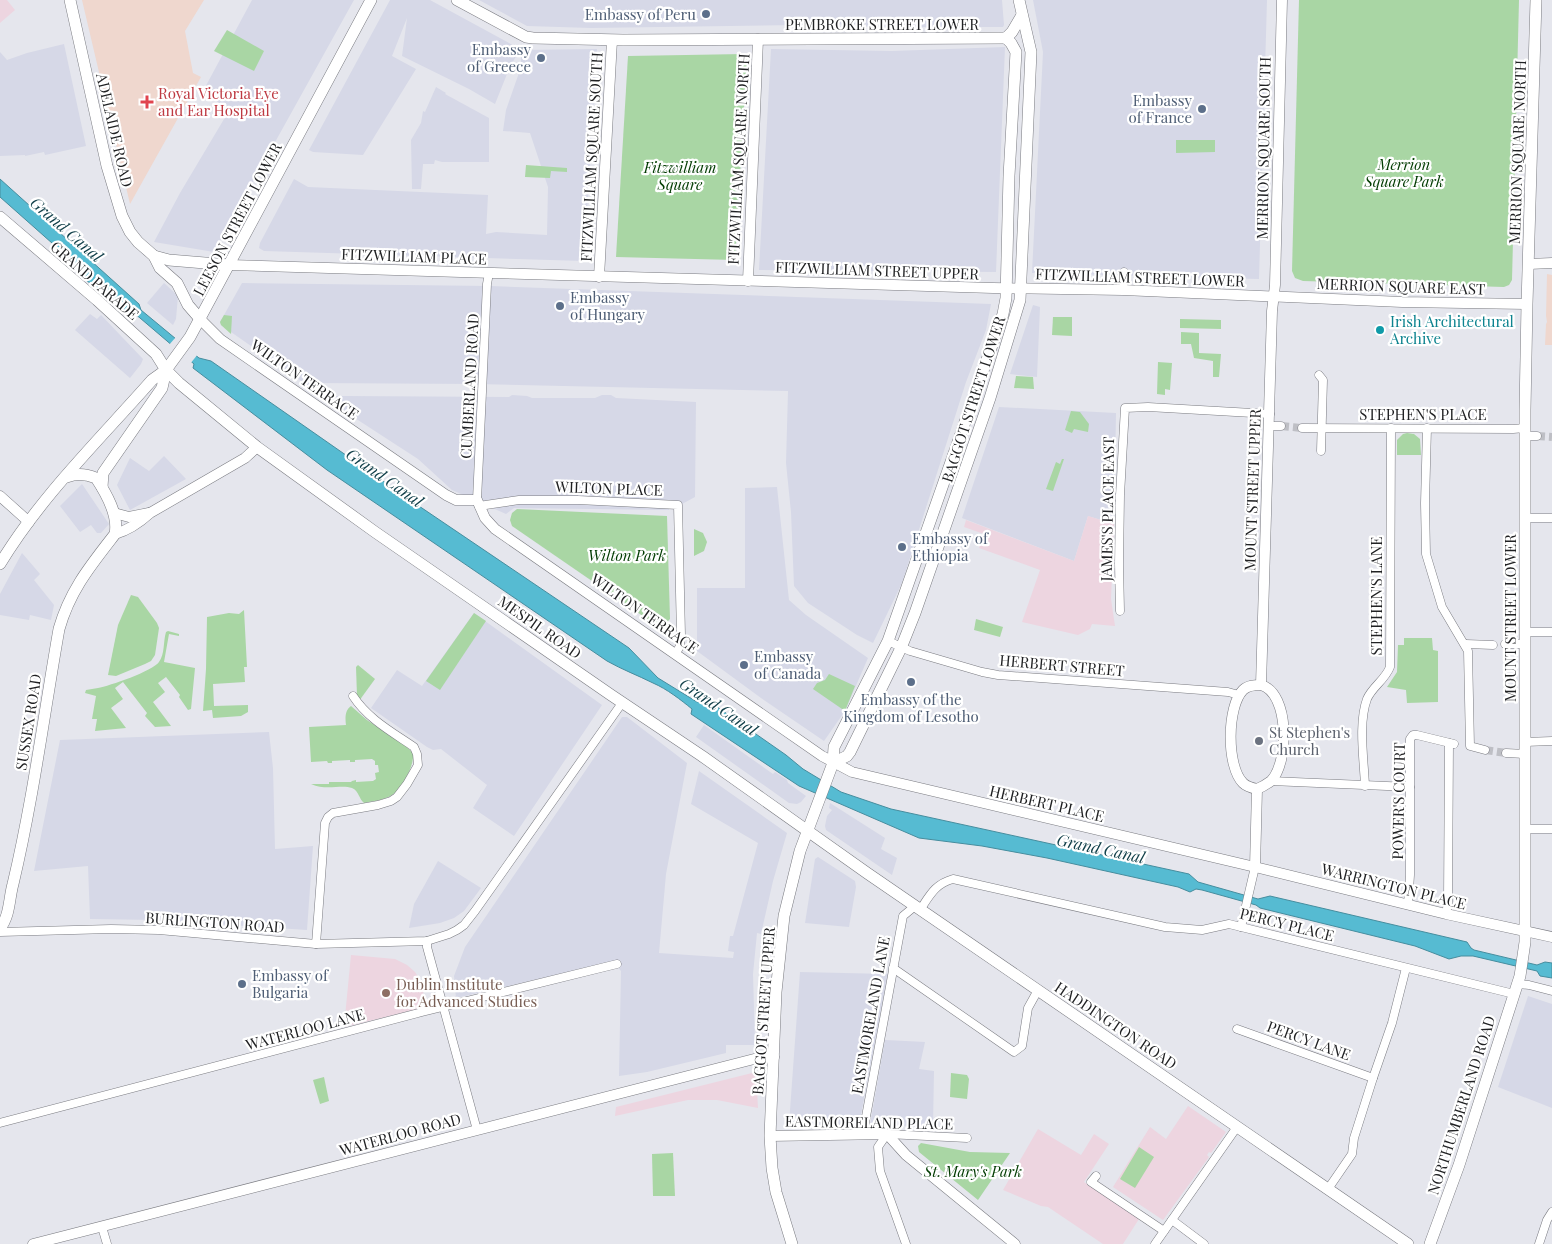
<svg xmlns="http://www.w3.org/2000/svg" width="1552" height="1244" font-family="'Playfair Display',serif">
<rect width="100%" height="100%" fill="#e5e6ed"/>
<g fill="#d6d8e7">
<path d="M252 0H354L214 252 154 242 180 193 230 109 202 93Z"/>
<path d="M390 0H430L520 49 509 69 495 104 469 89 402 56 407 18 392 56 416 69 363 155 313 152 309 150Z"/>
<path d="M479 0H1002L1004 25 1003 27H866V24L591 28 527 26Z"/>
<path d="M1033 0H1267L1259 279 1032 273 1043 52Z"/>
<path d="M64 44 86 146 45 155 44 152 25 156V155L0 156V52L7 60 27 53Z"/>
<path d="M1005 47 996 272 759 270 771 49 892 51Z"/>
<path d="M597 49 584 261 264 251 259 248 260 243 294 179 308 187 488 195 486 234 496 232 547 235 548 187 530 133 503 131 506 110 520 70 522 50Z"/>
<path d="M436 87 446 93 445 94 489 118V162H442L435 160 434 164H423L421 189H412L411 140 421 123 423 111 425 112Z"/>
<path d="M164 283 178 296 176 319 173 325 147 303Z"/>
<path d="M242 283 490 286 991 304 986 330 966 382 902 583 873 643 857 635 808 603 794 586 791 512 786 463 788 391 475 384 311 383 310 387 221 325 220 322 224 315Z"/>
<path d="M1033 305 1040 307 1037 377 1010 374Z"/>
<path d="M90 314 97 319 101 315 143 359 141 364 130 378 75 330Z"/>
<path d="M512 395 527 396 532 398H595L602 395H611L616 398 696 402 695 497 682 504H669V510L514 508 506 514 452 490 418 459 324 398 327 396H344L509 397Z"/>
<path d="M999 407 1116 413 1114 524 1088 516 1074 561 962 518Z"/>
<path d="M164 456 186 479 130 510 117 485 130 458 149 471Z"/>
<path d="M82 484 109 524 101 533H97L91 525 80 532 60 506Z"/>
<path d="M777 487 789 600 806 615 868 658 845 711 824 741 761 698 697 651V588H745V488Z"/>
<path d="M22 553 40 574 34 580 54 605 51 620 30 615 29 620 0 615V594Z"/>
<path d="M474 613 602 705 514 836 473 808 487 785 441 749 433 750 427 747 371 708 397 670 422 686Z"/>
<path d="M622 717H627L687 763 666 874 659 953 733 958 734 952 728 951 730 936H733L758 843 691 804 699 771 787 833 773 881 761 934 757 933 753 974 755 1045H726V1053L647 1072 619 1076 621 971 613 962 456 998 454 976 465 947Z"/>
<path d="M704 725 773 774 775 772 787 780 788 783 806 796 801 802 797 804 789 803 696 737Z"/>
<path d="M269 732 273 768 275 849 313 846 307 930 155 920 90 919 88 866 34 871 60 740Z"/>
<path d="M830 803 885 838 881 849 897 858 892 875 826 830 825 826 827 816 832 810 829 808Z"/>
<path d="M818 857 855 881 856 887 849 927 805 923 815 859Z"/>
<path d="M438 861 481 888 464 911 454 918 440 923 409 928 414 904Z"/>
<path d="M800 972 888 974 859 1125 789 1124Z"/>
<path d="M1528 996 1552 1004V1108L1498 1087Z"/>
<path d="M885 1040 925 1042 919 1069 934 1071 933 1126 870 1125Z"/>
</g>
<g fill="#edd5e0">
<path d="M0 0H7L15 10 0 23Z"/>
<path d="M1088 516 1114 524 1111 599 1115 626 1092 624 1090 629 1078 635 1022 622 1040 570 979 548 984 534 964 527 966 520 1074 561Z"/>
<path d="M351 955 395 959 407 965 415 972 420 980 427 1007 344 1027Z"/>
<path d="M756 1072 758 1108 717 1100H688L615 1116 616 1107Z"/>
<path d="M1188 1106 1226 1132 1211 1153 1209 1152 1207 1155 1209 1157 1163 1220 1113 1187 1150 1127 1166 1139Z"/>
<path d="M1038 1129 1081 1155 1094 1134 1109 1144 1084 1182 1139 1219 1123 1244H1103L1048 1207 1041 1206 1003 1190Z"/>
</g>
<g fill="#efd7ce">
<path d="M82 0H204L185 31 193 73 201 77 130 204Z"/>
<path d="M1547 274 1552 275V345H1545L1546 324 1547 322 1546 316Z"/>
</g>
<g fill="#a9d6a4">
<path d="M1299 0H1519L1512 280 1509 285 1504 287 1303 281 1295 278 1292 271Z"/>
<path d="M227 30 264 51 254 71 214 51Z"/>
<path d="M744 54 747 56 735 260 616 257 628 56Z"/>
<path d="M1176 140H1215V152L1176 153Z"/>
<path d="M526 165 567 168V172L551 171 550 178 525 177Z"/>
<path d="M224 315 232 316 231 334 221 325 220 322Z"/>
<path d="M1053 317H1072V336L1052 335Z"/>
<path d="M1180 319 1221 320V329L1180 328Z"/>
<path d="M1181 332 1199 333V353L1221 354 1219 377H1213V361L1194 358 1191 344H1181Z"/>
<path d="M1158 362 1172 363 1170 390 1165 389V395L1157 394Z"/>
<path d="M1016 376 1033 377 1034 389 1014 388Z"/>
<path d="M1071 411 1080 412 1089 424 1088 432 1074 429 1072 433 1065 430Z"/>
<path d="M1407 433 1414 434 1420 439 1421 455H1397V440L1403 434Z"/>
<path d="M1062 459H1064L1053 491 1046 489 1056 462 1060 464Z"/>
<path d="M517 509 667 516 670 619 664 625 653 623 512 526 510 520 512 513Z"/>
<path d="M694 529 703 533 707 542 704 551 694 556Z"/>
<path d="M131 595 138 597 157 623 159 628 155 655 151 661 145 664 116 676 108 675 118 625Z"/>
<path d="M244 610 247 667H244L245 682 213 684 214 706 248 705V712L241 716 213 718 212 710 203 711 206 669 207 617 229 613 239 614Z"/>
<path d="M474 613 486 621 440 690 426 681Z"/>
<path d="M976 619 1003 627 1000 637 974 630Z"/>
<path d="M168 631 179 634V636L169 634 164 662 195 668 191 709 188 710 179 697 180 695 166 677 158 683 165 692 153 702 171 726 155 727 145 716 147 713 123 682 115 688 123 699 111 708 126 728 95 731 97 719H92L96 696 85 693 86 690C90 689 94 689 98 688 109 686 153 671 159 662 165 654 163 642 166 632Z"/>
<path d="M1404 638H1432L1433 650 1438 651V702L1407 703 1406 690 1387 687 1397 672 1398 645H1404Z"/>
<path d="M358 665 375 679 359 701 357 696 356 667Z"/>
<path d="M829 674 855 686 845 711 813 689 817 683 825 680Z"/>
<path d="M351 706 367 720 406 746 413 753C415 764 402 790 392 795 384 800 374 801 364 803 359 799 359 791 352 788 341 784 327 791 311 784H329V782H351L352 781 356 780V782L373 781 376 779 375 773 379 772 378 765H375V761L372 759 355 760V762H350V760L332 761V763H328L327 761 311 762 309 727 346 725C345 718 345 710 351 706Z"/>
<path d="M951 1073 967 1075 969 1079 967 1099 950 1097Z"/>
<path d="M324 1077 329 1101 320 1104 313 1080Z"/>
<path d="M921 1143 970 1152 1010 1153 978 1200 919 1152 918 1146Z"/>
<path d="M1139 1147 1154 1157 1135 1188 1120 1179Z"/>
<path d="M673 1153 675 1196H653L652 1154Z"/>
</g>
<path fill="#56bbd2" stroke="#468d9e" d="M0 179 139 304 141 310 199 358 211 361 416 504 629 648 658 678 697 702 703 701 710 702 786 755 803 769 841 792 891 809 1189 874 1198 882 1258 899 1270 896 1467 942 1471 948 1474 950 1537 965 1545 962 1552 963V978L1540 976 1537 971 1473 956H1461L1449 959 1415 946 1260 908 1256 905 1202 890 1196 889 1190 892 1178 887 1047 858 982 846 919 838 799 786 691 714 692 709C681 700 667 689 653 683 637 675 623 670 607 661L327 470 193 368 194 364 140 318 135 314H129L107 294 104 295 79 274V267L0 197Z"/>
<path fill="#e5e6ed" d="M176 337 198 354 190 364 168 346Z"/>
<g fill="none" stroke-linecap="round" stroke-linejoin="round">
<g stroke="#bebfc5" stroke-width="8" stroke-dasharray="8 4" stroke-linecap="butt">
<path d="M1281 426 1302 428"/>
<path d="M1537 436 1552 437"/>
<path d="M1485 750 1506 753"/>
</g>
<g stroke="#7a7b81" stroke-width="9">
<g id="minor">
<path d="M1123 290 1124 272"/>
<path d="M1319 375 1323 380 1321 451"/>
<path d="M1270 426H1281"/>
<path d="M1302 428 1513 429 1525 428"/>
<path d="M1427 428 1425 503 1426 554 1442 607 1468 651 1470 746 1485 750"/>
<path d="M1525 436H1537"/>
<path d="M477 500 487 284 489 273"/>
<path d="M479 506 519 500H578L678 505 681 635 680 646 676 653"/>
<path d="M1525 518H1552"/>
<path d="M1120 611 1119 564 1120 495 1125 408 1148 407 1270 414"/>
<path d="M1525 632H1552"/>
<path d="M888 641 910 651 982 672 998 675 1228 692 1239 695"/>
<path d="M1466 644 1493 645"/>
<path d="M1505 644H1525"/>
<path d="M1525 742 1552 741"/>
<path d="M1506 753 1525 754"/>
<path d="M1271 781 1410 787"/>
<path d="M1365 786C1364 760 1358 723 1367 699 1372 687 1385 680 1390 667L1391 428"/>
<path d="M1525 829H1552"/>
<path d="M1408 905 1410 875V739L1413 735H1417L1454 744"/>
<path d="M920 910C930 895 935 884 953 879L1165 927 1202 930 1229 924 1514 994"/>
<path d="M1446 914 1448 903 1449 743"/>
<path d="M1241 927 1255 867"/>
<path d="M0 932 111 929 159 930 316 944 427 941 449 934 457 930 464 925 475 911 622 703"/>
<path d="M427 941V947L477 1130"/>
<path d="M316 944 325 823 328 817 333 813 378 805 391 801 397 797 407 784 418 765 417 754 414 747C392 732 368 719 353 696"/>
<path d="M893 968 1014 1052 1022 1046 1028 1008 1038 990"/>
<path d="M1517 984 1529 985 1552 991"/>
<path d="M1237 1029 1373 1078"/>
<path d="M0 1123 422 1012 617 964"/>
<path d="M864 1134 865 1122 903 916 915 906"/>
<path d="M1096 1176 1091 1182 1164 1231"/>
<path d="M1328 1189 1352 1154 1354 1138 1373 1078 1392 1023 1406 968"/>
<path d="M1172 1220 1204 1244"/>
<path d="M102 1227 107 1244"/>
<path d="M906 1244 880 1171 878 1147 887 1134 967 1138"/>
<path d="M1155 1244 1237 1127"/>
<path d="M1539 1244 1547 1220 1552 1212"/>
</g>
</g>
<g stroke="#7a7b81" stroke-width="11">
<g id="tertiary">
<path d="M1529 264 1552 263"/>
<path d="M229 265 993 288 1123 290 1402 302 1527 304"/>
<path d="M599 277 612 40"/>
<path d="M748 281 758 39"/>
<path d="M201 320 220 339 446 495 456 500H477L485 518 495 529 822 756 852 772 1255 867 1446 914 1552 937"/>
<path d="M0 496 29 522"/>
<path d="M114 513 129 517 149 513"/>
<path d="M115 534C129 530 139 523 150 513L245 458 257 447"/>
<path d="M1261 685 1272 311 1275 285 1282 0"/>
<path d="M1261 685C1290 693 1289 763 1271 781 1267 784 1262 787 1257 789 1252 788 1247 787 1243 783 1226 766 1227 706 1243 690 1248 685 1255 685 1261 685Z"/>
<path d="M1255 867 1257 789"/>
<path d="M770 1136 887 1134 906 1155 1015 1244"/>
<path d="M33 1244 758 1058 774 1057"/>
</g>
</g>
<g stroke="#7a7b81" stroke-width="12">
<g id="secondary">
<path d="M70 0 107 166 122 216 130 232 138 242 154 256 160 268 177 283 188 305 201 320"/>
<path d="M457 0 526 37 533 38 623 40 1006 38"/>
<path d="M1006 38 1012 32 1022 15"/>
<path d="M0 217 97 300 156 354 166 370 179 383 257 447 375 532 611 695 702 756 867 873 1408 1244"/>
<path d="M154 256 169 260 229 265"/>
<path d="M102 487 103 473 162 388 166 370"/>
<path d="M0 564C41 496 100 439 152 380L166 370 190 337 371 0"/>
<path d="M833 763 847 756 850 752 901 648 915 613 990 398 1020 300 1031 52 1019 0"/>
<path d="M0 928C10 916 9 898 13 884 33 800 44 714 59 629 70 590 91 565 115 534 119 515 106 493 96 478 86 474 77 473 67 477"/>
<path d="M792 1244 776 1192 772 1168 770 1136 776 992 784 916 800 851 833 763 834 747 888 641 1003 314 1006 298 1009 176 1016 52 1011 43 1006 38"/>
<path d="M1430 1244 1459 1165 1520 976 1525 942V410L1527 304 1536 0"/>
</g>
</g>
<use href="#minor" stroke="#fff" stroke-width="8"/>
<use href="#tertiary" stroke="#fff" stroke-width="10"/>
<use href="#secondary" stroke="#fff" stroke-width="11"/>
</g>
<g fill="#5c6f8a" stroke="#fff" stroke-width="2">
<circle cx="706" cy="14" r="5"/>
<circle cx="541" cy="58" r="5"/>
<circle cx="1202" cy="109" r="5"/>
<circle cx="560" cy="306" r="5"/>
<circle cx="902" cy="547" r="5"/>
<circle cx="744" cy="665" r="5"/>
<circle cx="911" cy="682" r="5"/>
<circle cx="242" cy="984" r="5"/>
</g>
<path fill="#e0444e" stroke="#fff" stroke-width="2" d="M144.5 94.5h5v5h5v5h-5v5h-5v-5h-5v-5h5z"/>
<circle fill="#0f9aa8" stroke="#fff" stroke-width="2" cx="1380" cy="330" r="5"/>
<circle fill="#6b7280" stroke="#fff" stroke-width="2" cx="1259" cy="741" r="5"/>
<circle fill="#8d6e63" stroke="#fff" stroke-width="2" cx="386" cy="993" r="5"/>
<g text-anchor="middle" dominant-baseline="central" stroke-width="4.5" stroke-linejoin="round" paint-order="stroke">
<g font-size="15" fill="#4e5e75" stroke="#fff" text-anchor="start">
<text x="696" y="14" text-anchor="end">Embassy of Peru</text>
<text x="531" y="49" text-anchor="end">Embassy<tspan x="531" dy="17">of Greece</tspan></text>
<text x="1192" y="100" text-anchor="end">Embassy<tspan x="1192" dy="17">of France</tspan></text>
<text x="570" y="297">Embassy<tspan x="570" dy="17">of Hungary</tspan></text>
<text x="912" y="538">Embassy of<tspan x="912" dy="17">Ethiopia</tspan></text>
<text x="754" y="656">Embassy<tspan x="754" dy="17">of Canada</tspan></text>
<text x="911" y="699" text-anchor="middle">Embassy of the<tspan x="911" dy="17">Kingdom of Lesotho</tspan></text>
<text x="252" y="975">Embassy of<tspan x="252" dy="17">Bulgaria</tspan></text>
</g>
<g font-size="15" fill="#202123" stroke="#fff">
<text x="882" y="24">PEMBROKE STREET LOWER</text>
<text transform="translate(115 130) rotate(77)">ADELAIDE ROAD</text>
<text transform="translate(1263 148) rotate(-89)">MERRION SQUARE SOUTH</text>
<text transform="translate(1517 152) rotate(-88)">MERRION SQUARE NORTH</text>
<text transform="translate(591 157) rotate(-87)">FITZWILLIAM SQUARE SOUTH</text>
<text transform="translate(738 159) rotate(-87)">FITZWILLIAM SQUARE NORTH</text>
<text transform="translate(237 219) rotate(-62)">LEESON STREET LOWER</text>
<text transform="translate(414 256) rotate(2)">FITZWILLIAM PLACE</text>
<text transform="translate(877 270) rotate(2)">FITZWILLIAM STREET UPPER</text>
<text transform="translate(1140 277) rotate(2)">FITZWILLIAM STREET LOWER</text>
<text transform="translate(95 280) rotate(41)">GRAND PARADE</text>
<text transform="translate(1401 286) rotate(2)">MERRION SQUARE EAST</text>
<text transform="translate(305 379) rotate(35)">WILTON TERRACE</text>
<text transform="translate(469 386) rotate(-87)">CUMBERLAND ROAD</text>
<text transform="translate(973 399) rotate(-72)">BAGGOT STREET LOWER</text>
<text x="1423" y="414">STEPHEN'S PLACE</text>
<text transform="translate(609 488) rotate(2)">WILTON PLACE</text>
<text transform="translate(1252 490) rotate(-88)">MOUNT STREET UPPER</text>
<text transform="translate(1107 509) rotate(-89)">JAMES'S PLACE EAST</text>
<text transform="translate(1376 596) rotate(-90)">STEPHEN'S LANE</text>
<text transform="translate(645 613) rotate(35)">WILTON TERRACE</text>
<text transform="translate(1510 618) rotate(-90)">MOUNT STREET LOWER</text>
<text transform="translate(540 627) rotate(35)">MESPIL ROAD</text>
<text transform="translate(1062 665) rotate(5)">HERBERT STREET</text>
<text transform="translate(28 722) rotate(-81)">SUSSEX ROAD</text>
<text transform="translate(1398 801) rotate(-89)">POWER'S COURT</text>
<text transform="translate(1047 803) rotate(13)">HERBERT PLACE</text>
<text transform="translate(1394 886) rotate(14)">WARRINGTON PLACE</text>
<text transform="translate(215 922) rotate(4)">BURLINGTON ROAD</text>
<text transform="translate(1287 924) rotate(14)">PERCY PLACE</text>
<text transform="translate(763 1011) rotate(-86)">BAGGOT STREET UPPER</text>
<text transform="translate(870 1015) rotate(-80)">EASTMORELAND LANE</text>
<text transform="translate(1116 1025) rotate(34)">HADDINGTON ROAD</text>
<text transform="translate(305 1029) rotate(-15)">WATERLOO LANE</text>
<text transform="translate(1309 1040) rotate(20)">PERCY LANE</text>
<text transform="translate(1461 1105) rotate(-72)">NORTHUMBERLAND ROAD</text>
<text transform="translate(869 1122) rotate(1)">EASTMORELAND PLACE</text>
<text transform="translate(400 1134) rotate(-15)">WATERLOO ROAD</text>
</g>
<g font-size="15" fill="#be3a42" stroke="#fff" text-anchor="start">
<text x="158" y="93">Royal Victoria Eye<tspan x="158" dy="17">and Ear Hospital</tspan></text>
</g>
<g font-size="15" font-style="italic" fill="#013b00" stroke="#fff">
<text x="1404" y="164">Merrion<tspan x="1404" dy="17">Square Park</tspan></text>
<text x="680" y="167">Fitzwilliam<tspan x="680" dy="17">Square</tspan></text>
<text x="627" y="555">Wilton Park</text>
<text x="973" y="1171">St. Mary's Park</text>
</g>
<g font-size="15" fill="#0d838f" stroke="#fff" text-anchor="start">
<text x="1390" y="321">Irish Architectural<tspan x="1390" dy="17">Archive</tspan></text>
</g>
<g font-size="15" fill="#5b616d" stroke="#fff" text-anchor="start">
<text x="1269" y="732">St Stephen's<tspan x="1269" dy="17">Church</tspan></text>
</g>
<g font-size="15" fill="#785e54" stroke="#fff" text-anchor="start">
<text x="396" y="984">Dublin Institute<tspan x="396" dy="17">for Advanced Studies</tspan></text>
</g>
<g font-size="16" font-style="italic" fill="#13414b" stroke="#fff">
<text transform="translate(67 229) rotate(41)">Grand Canal</text>
<text transform="translate(385 477) rotate(35)">Grand Canal</text>
<text transform="translate(719 706) rotate(34)">Grand Canal</text>
<text transform="translate(1101 848) rotate(12)">Grand Canal</text>
</g>
</g>
</svg>
